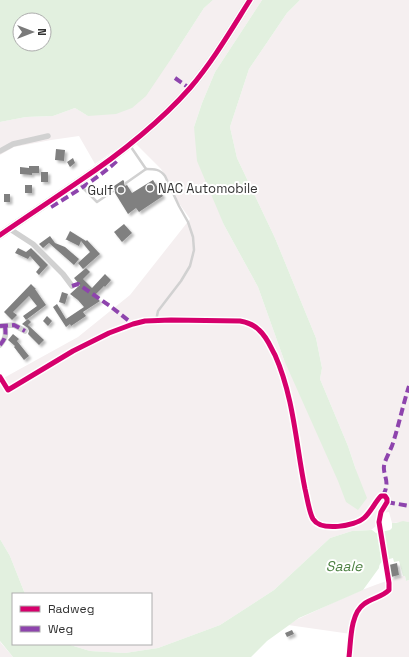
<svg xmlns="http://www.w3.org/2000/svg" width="409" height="657" font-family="'Space Grotesk',sans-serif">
<defs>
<filter id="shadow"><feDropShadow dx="2.5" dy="2.5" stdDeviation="1" flood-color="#0004"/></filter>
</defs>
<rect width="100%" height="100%" fill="#fff"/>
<g fill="#f5eff0">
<path d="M213 0H262L215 72 202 103 194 127 224 225 258 287 284 360 356 470 348 446 320 379 322 368 316 338 275 238 237 158 230 127 249 69 287 13 300 0H409V522C403 521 398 523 392 523L389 512 377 514 376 526 371 530 352 531 330 538 274 590 220 625 158 648 125 653 90 651 67 644H151V594H25L10 556 0 539V380L78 337 130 295 190 219 176 199 172 186 161 169 131 139 95 164 79 136 51 140 14 147 0 155V122L26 117 53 116 75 108 88 116 173 56 204 8Z"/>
<path d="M403 576H405L406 581 409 580V657H348L351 634 288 625 298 619C333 603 366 586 403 576Z"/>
<path d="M0 641 1 643 13 657H0Z"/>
</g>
<g fill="#e2f0df" fill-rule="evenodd">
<path d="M0 0H213L204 8 173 56 146 96 132 108 116 114 88 116 75 108 53 116 26 117 0 122ZM20 20H44V44H20Z"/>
<path d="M262 0H300L287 13 249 69 230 127 237 158 275 238 316 338 322 368 320 379 348 446 356 470 367 498 358 510 346 502 338 481 284 360 258 287 224 225 197 161 194 127 202 103 215 72Z"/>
<path d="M403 521 409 522V580L406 581 405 576H403L399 561 394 562 393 558C386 560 379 561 379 568L363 590 299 618 267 641 251 657H13L0 641V539L10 556 25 594H13V644H67L90 651 125 653 158 648 220 625 274 590 330 538 352 531 372 530 376 533 390 530 392 528V523H396Z"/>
</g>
<g fill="#808080" filter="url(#shadow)">
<path d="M56 149 65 150 64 161 55 160Z"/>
<path d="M73 158 75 163 70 167 67 162Z"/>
<path d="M29 166H39V173H32V175L20 174V167L29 168Z"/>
<rect x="41" y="172" width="7" height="10"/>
<path d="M123 180 124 181V184L125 186 127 185 132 193 153 180 163 196 139 212 136 208 128 214 115 193V190L111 188Z"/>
<rect x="25" y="185" width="7" height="8"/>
<rect x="4" y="194" width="6" height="8"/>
<path d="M124 224 132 233 122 242 114 232Z"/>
<path d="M70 231 86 241 87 240 100 254 83 269 78 263 90 252 81 241 79 246 65 239H66Z"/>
<path d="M50 236 55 243 65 247 79 259 74 265 49 243 43 248 39 244Z"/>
<path d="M18 248 26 252 31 248 48 265 39 275 36 272 40 267 30 256 28 259 15 253Z"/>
<path d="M86 268 90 272 83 279 92 288 105 274 111 280 105 287 104 286 94 296 100 301 83 312 86 316 71 326 70 324 66 327 53 307 57 304 66 319 84 307 78 300 70 294 80 285 74 278Z"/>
<path d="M31 284 36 289H35L46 305 26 320 23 316 37 306 29 296 13 312 17 315 12 320 4 312Z"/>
<path d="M62 292 68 294 65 304 59 302Z"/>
<path d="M47 316 52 321 48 326 43 321Z"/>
<path d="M28 319 31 322 28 325 44 340 39 345 28 334 29 331 28 328 22 324Z"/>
<path d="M13 334 19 339 17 341 29 356 24 360 14 347 15 346 8 340Z"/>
<path d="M397 563 399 575 391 577 389 565Z"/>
<path d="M292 630 294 634 287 637 285 633Z"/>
</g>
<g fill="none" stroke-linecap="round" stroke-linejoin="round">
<g stroke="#d1d1d1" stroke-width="2.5">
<path d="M131 147 146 169"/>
<path d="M146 169C154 169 160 169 165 176L179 206 188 222 193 237 194 250 190 266 181 281 158 311 156 321"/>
<path d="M79 182 82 187 97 202 113 191"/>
<path d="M126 183 146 169"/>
<path d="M327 526C341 526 358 526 368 513 372 508 376 501 381 496H385L387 499V502L381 512 379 522 389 583V590C382 597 372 598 364 604 350 614 351 641 349 657"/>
</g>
<g stroke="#d1d1d1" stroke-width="5.5">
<path d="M0 151 13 144 48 136"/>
<path d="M10 228 13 231 33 244 63 274 72 286"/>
<path d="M0 326 14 325 25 331"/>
<path d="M0 345C6 338 6 335 5 326"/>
</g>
<path stroke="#cdcdcd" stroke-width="8" d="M0 235C26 217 52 200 78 182 117 156 159 123 190 88 213 61 231 30 250 0"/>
<g stroke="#8e44ad" stroke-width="4" stroke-dasharray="8 4" stroke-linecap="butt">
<path d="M175 78 189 88"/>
<path d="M51 207C74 193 97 179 117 161"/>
<path d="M72 286 78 284 110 306 133 324"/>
<path d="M0 326 14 325 25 331"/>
<path d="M0 345C6 338 6 335 5 326"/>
<path d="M383 496C384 493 386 490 386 487 388 480 383 473 384 466 385 459 391 450 393 443 399 424 403 405 409 386"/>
<path d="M387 502 409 506"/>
</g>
<g stroke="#fff" stroke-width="8">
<g id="cycleway">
<path d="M0 235C26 217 52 200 78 182 117 156 159 123 190 88 213 61 231 30 250 0"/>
<path d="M0 377 8 390 73 351 109 333 133 324 145 321 171 320 240 321C246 322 254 325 259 330 267 337 270 346 275 355 294 398 296 445 305 489 307 497 309 512 313 519 321 532 355 526 364 518 371 512 375 502 381 496H385L387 499V502L381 512 379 522 389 583V590C382 597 372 598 364 604 350 614 351 641 349 657"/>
</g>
</g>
<use href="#cycleway" stroke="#d6006c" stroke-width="5"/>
</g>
<g fill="#7a7a7a" stroke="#fff" stroke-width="1.5">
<circle cx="150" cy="188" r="4"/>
<circle cx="121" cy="190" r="4"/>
</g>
<g text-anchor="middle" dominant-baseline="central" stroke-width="4" stroke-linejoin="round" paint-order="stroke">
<g font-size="13" fill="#323232" stroke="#fff" text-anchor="start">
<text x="158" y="188">NAC Automobile</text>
<text x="113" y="190" text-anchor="end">Gulf</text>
</g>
<g font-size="14" font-style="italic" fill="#4c8142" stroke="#fff">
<text x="344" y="566">Saale</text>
</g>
</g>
<rect x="12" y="593" width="140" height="52" fill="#ffffff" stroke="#adadad"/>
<rect x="20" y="606" width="20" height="6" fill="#d6006c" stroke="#adadad"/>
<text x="48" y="613" font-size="12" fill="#323232">Radweg</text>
<rect x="20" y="626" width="20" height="6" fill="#8e44ad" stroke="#adadad"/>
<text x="48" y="633" font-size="12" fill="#323232">Weg</text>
<g transform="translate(32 32) rotate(90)"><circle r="19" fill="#ffffff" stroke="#adadad"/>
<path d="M0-3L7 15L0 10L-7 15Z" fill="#7a7a7a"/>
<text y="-6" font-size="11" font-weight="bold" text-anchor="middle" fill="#323232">N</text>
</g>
</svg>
